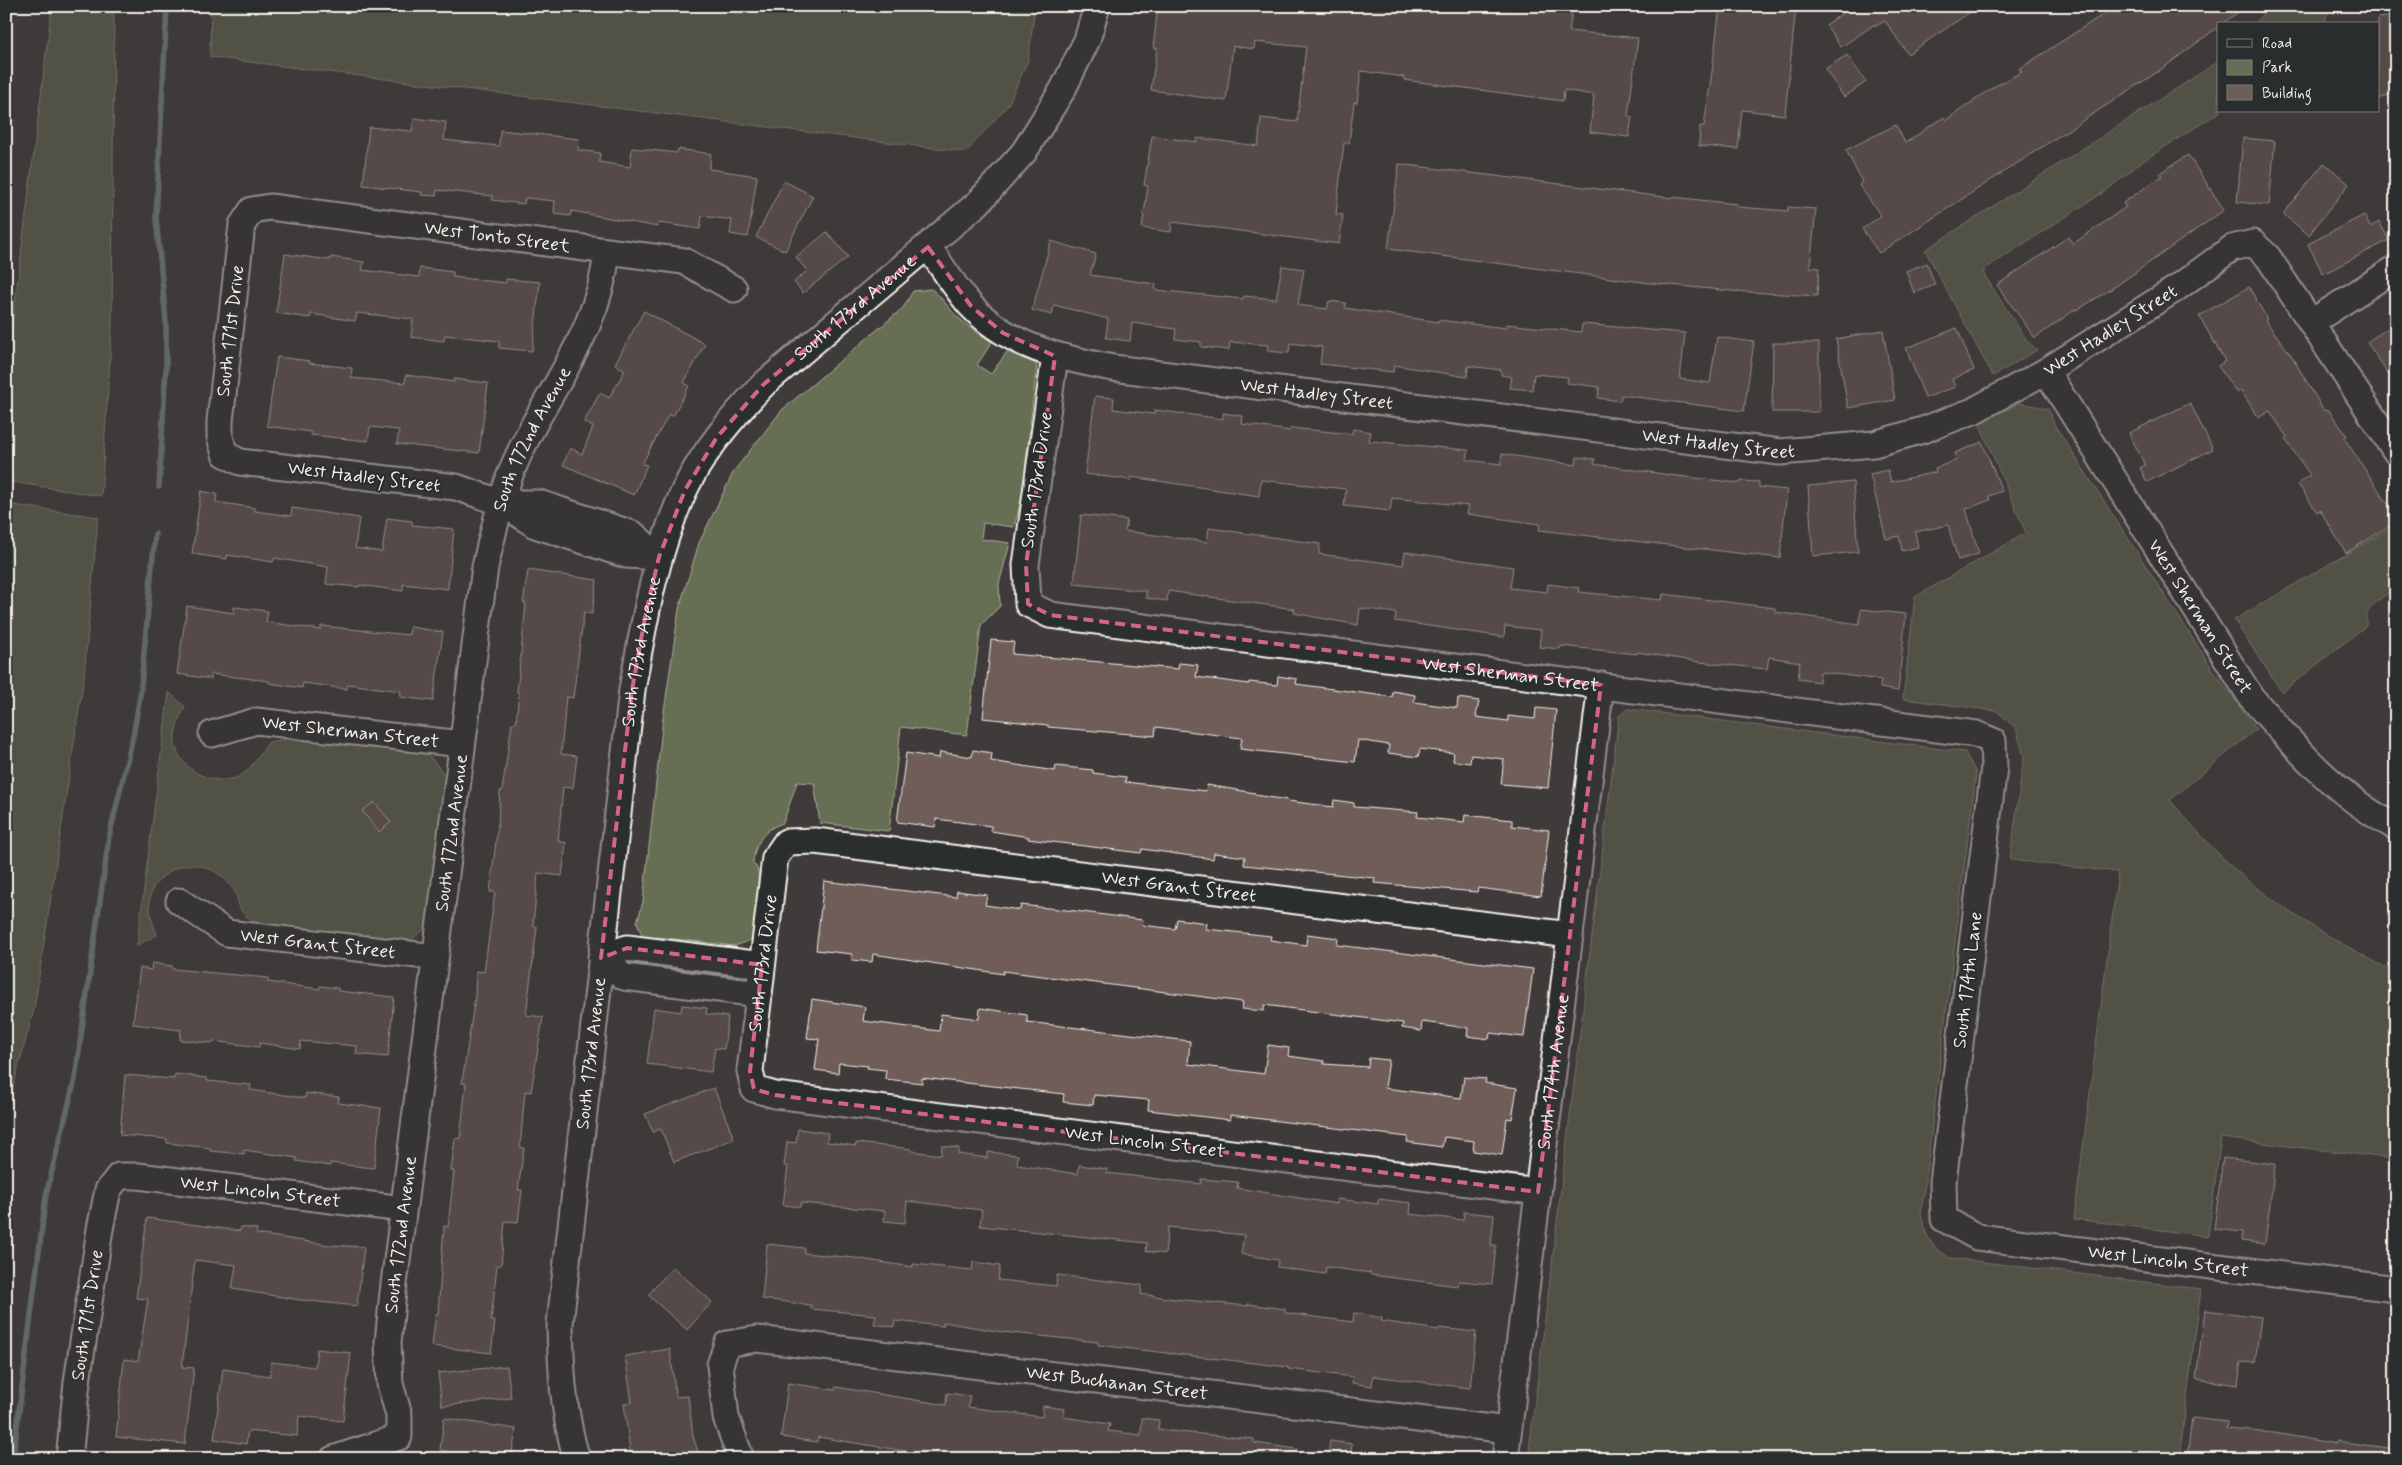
<svg xmlns="http://www.w3.org/2000/svg" width="2402" height="1465" font-family="Mynerve,sans-serif">
<rect width="100%" height="100%" fill="#3f3b3b"/>
<filter id="ink" filterUnits="userSpaceOnUse"><feTurbulence type="fractalNoise" baseFrequency=".02" numOctaves="2"/><feDisplacementMap in="SourceGraphic" scale="10" xChannelSelector="R" yChannelSelector="G"/><feConvolveMatrix kernelMatrix="1 2 1 2 8 2 1 2 1" color-interpolation-filters="sRGB"/></filter>
<g filter="url(#ink)">
<g fill="#666e53" stroke="#adb09e">
<path d="M52 6H114L112 324 101 496 6 481V376Z"/>
<path d="M211 6H1035L1028 60 1008 105 966 152 210 57Z"/>
<path d="M2269 6H2330L2324 24H2255Z"/>
<path d="M2218 62V111H2221L2143 161 2107 190 1986 268 1983 273 2027 341 2037 350 1993 376 1925 250Z"/>
<path d="M931 289C943 297 950 312 962 321 971 329 982 335 992 342L977 365 991 374 1007 352 1037 364 1022 498 1014 527 983 523 981 539 1010 543 999 584 1000 606 981 625 967 735 901 727 889 831 820 823 814 783 797 782 783 823C764 828 754 845 753 863 767 875 756 920 753 939L735 946 658 937 650 941 644 940 637 922 643 902 663 718 679 609 699 543 734 471 782 410 903 308 913 291Z"/>
<path d="M2021 403 2048 409 2054 424 2213 670 2256 729 2170 800C2196 830 2224 863 2256 887 2299 921 2347 947 2396 973V1159L2221 1138 2208 1236 2074 1219 2118 872 2010 860 2024 756 2016 728 1997 711 1903 699 1915 597 2026 533 1979 423Z"/>
<path d="M6 504 98 517 84 676 34 1009 6 1112Z"/>
<path d="M2396 525V588C2385 596 2360 609 2368 624L2282 692 2234 620Z"/>
<path d="M169 692 185 707C179 718 174 730 175 743 179 771 214 787 238 777 251 771 260 753 269 742L294 738 428 754 447 778 430 924 408 943 267 926C258 922 246 919 241 910 237 904 238 895 233 889 221 870 195 858 174 869 165 874 156 881 152 890 146 905 152 921 157 935L137 945Z"/>
<path d="M1628 709 1965 752 1976 773 1921 1214C1926 1237 1929 1245 1950 1258L2201 1289 2179 1459H1528L1619 716Z"/>
</g>
<g fill="none" stroke-linecap="round" stroke-linejoin="round">
<g stroke="#8c9d9d" stroke-width="5.5">
<path d="M159 487 166 368V322L156 217 167 6"/>
<path d="M13 1459 46 1195 75 1079 109 837 133 736 140 696 155 534"/>
</g>
</g>
<g fill="#6f5d5a" stroke="#f4f1e8">
<path d="M1158 6H1471L1508 11 1509 6H1534L1572 12 1569 31 1638 38 1628 116 1632 117 1629 137 1590 132 1594 95 1564 90 1563 101 1404 80V77L1361 71 1357 103 1354 102 1349 143H1344L1336 214 1343 215 1339 244 1172 222 1171 232 1142 228 1148 186 1144 185 1152 136 1197 142V138L1258 146 1261 118 1297 122 1306 47 1255 42 1254 49 1233 46 1226 101 1151 90 1157 48H1153Z"/>
<path d="M1720 6H1796L1785 115 1742 110 1738 149 1699 146 1700 126H1704L1712 72Z"/>
<path d="M1853 6H1979L1908 54 1885 21 1876 26 1875 24 1841 47 1826 25Z"/>
<path d="M2127 6H2246L2222 24H2218V27L2159 71 1879 253 1862 229 1881 216 1859 185 1862 182 1846 150 1896 125 1905 143 1944 117 1946 120 1995 86 2022 72 2019 69 2110 10 2114 16Z"/>
<path d="M2396 16V92L2378 99V18Z"/>
<path d="M1847 55 1866 82 1844 97 1825 69Z"/>
<path d="M414 118 446 122 444 140 499 146 500 130 579 139 578 150 600 153 599 162 630 167 632 148 677 153 678 149 711 154 709 169 757 176 748 237 730 234 732 220 702 216 700 229 659 223 658 227 572 211 571 216 554 214 555 201 525 198 524 204 492 200 493 196 437 190 436 196 421 195 422 192 363 185 369 127 412 131Z"/>
<path d="M2243 138 2275 141 2269 205 2237 202Z"/>
<path d="M2188 155 2224 210 2116 286 2077 310 2076 309 2035 338 1997 285 2068 237 2073 244 2126 207 2123 203 2162 176 2160 173Z"/>
<path d="M2324 163 2349 184 2309 235 2283 214Z"/>
<path d="M1399 164 1672 198V197L1737 204V207L1788 211V207L1816 209 1810 267 1819 268 1817 296 1731 291 1650 283 1388 249Z"/>
<path d="M784 181 813 196 785 251 756 237Z"/>
<path d="M2364 215 2370 227 2379 222 2389 240 2323 274 2308 244Z"/>
<path d="M827 232 848 257 803 293 794 282 807 271 796 257Z"/>
<path d="M1051 241 1096 254 1090 275 1156 284 1155 290 1243 299 1244 296 1276 299 1282 266 1304 269 1298 305 1327 309 1329 301 1346 303 1345 308 1438 322V320L1506 328V324L1581 332 1582 324 1685 333 1680 379 1710 383 1717 337 1754 342 1744 411 1621 395 1620 401 1598 398 1599 387 1567 383 1568 377 1534 374 1532 390 1510 388 1512 377 1501 375V370L1468 366 1467 377 1394 365 1393 372 1320 364 1322 347 1290 343 1289 353 1267 351 1268 345 1230 342 1229 350 1201 347V342L1175 339 1176 329 1132 323 1130 341 1106 338 1108 319 1054 305 1052 315 1032 310Z"/>
<path d="M285 254 330 260 331 257 364 262 362 270 419 277 420 268 453 272V277L506 283V279L540 282 532 351 499 348V341L445 335 444 341 411 337 413 319 357 313 355 321 311 314 310 318 276 313Z"/>
<path d="M1927 263 1935 285 1914 293 1906 271Z"/>
<path d="M2249 287 2267 319 2265 320 2291 355 2324 411 2328 409 2347 436 2344 438 2396 516V522L2346 553 2320 510 2317 512 2298 484 2310 475 2285 439 2287 437 2270 411 2258 418 2241 390 2237 393 2218 366 2225 361 2199 316Z"/>
<path d="M644 311 705 344 684 383 689 386 673 416 669 414 642 464 647 465 634 495 563 465 570 448 582 454 593 427 584 422 600 393 609 398 625 370 615 364Z"/>
<path d="M2396 323V386L2367 342Z"/>
<path d="M1957 328 1974 370 1952 379 1955 387 1925 398 1906 348Z"/>
<path d="M1883 330 1895 400 1848 408 1836 339Z"/>
<path d="M1773 343H1819V412H1772Z"/>
<path d="M277 357 310 361 309 363 352 368 351 378 405 383 406 375 454 382V379L488 383 479 453 397 444 399 430 370 427 368 441 311 435V432L267 426Z"/>
<path d="M1095 396 1114 398 1113 409 1154 414 1155 410 1223 419V413L1243 416 1242 424 1290 431 1291 428 1352 434 1353 429 1371 432 1369 441 1468 450 1467 460 1501 464 1502 454 1576 465 1577 457 1595 459 1594 464 1677 476 1740 483 1741 481 1759 482V487L1787 490 1780 558 1539 530 1540 524 1467 514 1469 506 1392 498 1390 511 1344 506 1346 489 1261 480 1259 496 1131 477V480L1085 474Z"/>
<path d="M2190 403 2213 449 2147 482 2140 468 2145 465 2129 433Z"/>
<path d="M1982 442 2002 491 1989 496 1990 500 1966 509 1979 554 1958 560 1948 525 1915 532 1918 547 1902 551 1899 536 1886 539 1870 474 1888 470 1891 482 1936 472 1935 468 1957 460 1955 453Z"/>
<path d="M1853 482 1858 552 1813 556 1808 486Z"/>
<path d="M201 491 217 494 216 502 255 508V511L291 516 292 508 359 518 355 548 382 552 387 518 412 521V525L454 529 448 589 403 584V591L359 585V587L326 584 328 567 274 558 273 562 227 555V559L192 554Z"/>
<path d="M1081 515 1127 520 1125 531 1207 542 1209 528 1320 544 1319 554 1403 565 1405 552 1513 567 1510 588 1547 592 1548 584 1579 588 1578 592 1662 600 1663 594 1775 608V612L1859 624 1861 609 1906 614 1898 691 1880 688 1881 680 1820 672 1819 682 1798 679 1800 662 1769 657 1767 669 1700 662 1637 652V654L1561 646 1560 649 1539 647 1541 630 1505 626 1504 637 1395 621 1396 613 1360 608 1358 625 1294 613 1295 609 1245 602 1168 591 1167 601 1146 598V591L1074 584Z"/>
<path d="M528 570 597 580 592 614 584 612 573 698 566 697 561 754 577 756 573 788 563 787 558 841 566 843 562 876 538 873 533 926 537 927 526 1015 543 1017 531 1092 525 1091 520 1147 524 1148 518 1190H522L518 1222 505 1221 501 1265H497L491 1321H495L491 1353 432 1346 436 1314H438L444 1226 448 1227 454 1171H451L455 1138 460 1139 466 1083H462L475 997 476 971 484 972 495 892H490L498 824 500 791H502L512 723H516L519 693 517 692 526 603H523Z"/>
<path d="M187 606 234 613V607L268 611 266 622 321 630V626L409 635 410 627 443 632 433 701 400 697 401 691 348 684 347 689 303 683 302 688 269 683V681L211 674V679L177 674Z"/>
<path d="M991 640 1014 642 1012 654 1178 669 1179 663 1198 665 1196 677 1249 684V682L1277 685 1278 676 1297 679 1296 684 1392 697 1393 691 1415 695 1414 702 1457 708 1458 698 1479 701 1476 717 1508 721V716L1535 719 1536 708 1556 710 1548 788 1501 784 1504 759 1471 755 1470 763 1453 761 1454 753 1420 749 1418 757 1388 753 1389 745 1358 740 1355 762 1240 749 1242 738 1156 727 1155 736 1048 727V725L983 718Z"/>
<path d="M973 750 992 753 991 761 1055 771 1056 766 1093 770V773L1126 777 1125 782 1206 791 1207 785 1255 793V795L1288 800V801L1333 807 1334 800 1354 803V807L1418 812 1417 817 1464 822 1465 815 1512 820V826L1549 830 1541 896 1478 888 1477 892 1374 883 1375 878 1244 865 1245 857 1214 853 1213 859 1142 849 1141 853 1028 839 1029 837 991 831V826L936 819 935 827 897 822 906 753 939 758 940 752 972 757Z"/>
<path d="M374 802 391 822 379 832 362 811Z"/>
<path d="M824 881 956 897 957 891 987 895 985 905 1020 910 1021 905 1075 911 1143 920 1142 925 1175 929 1177 919 1207 923 1206 929 1271 936 1270 940 1306 945 1307 934 1338 938 1337 945 1533 969 1524 1037 1490 1033 1489 1039 1467 1036 1468 1028 1422 1022 1421 1031 1402 1028 1403 1023 1264 1005V1011L1242 1009 1243 1002 1003 971V974L873 954 872 962 852 960V954L816 950Z"/>
<path d="M152 963 172 966V969L268 978V982L320 989V986L338 988V991L394 997 388 1057 356 1054 357 1046 301 1041 300 1049 260 1043 259 1047 213 1041V1043L180 1040 181 1030 133 1024 140 968 151 970Z"/>
<path d="M812 999 865 1007 863 1021 939 1031 941 1014 979 1019 980 1008 1027 1015V1022L1190 1041 1188 1064 1264 1074 1268 1045 1289 1048 1288 1056 1324 1061V1064L1368 1067 1369 1058 1389 1060 1385 1088 1461 1098 1464 1077 1486 1079 1485 1083 1517 1088 1512 1119 1507 1118 1502 1155 1473 1151 1474 1141 1444 1137 1442 1147 1407 1142 1408 1137 1230 1115V1120L1148 1110 1149 1100 1094 1095 1093 1105 1063 1102 1064 1094 922 1078V1083L885 1079 886 1070 867 1068 868 1066 839 1063 838 1073 815 1070 819 1039 807 1038Z"/>
<path d="M682 1005 707 1008 706 1014 728 1017 724 1049 715 1048 711 1072 647 1064 654 1008 681 1012Z"/>
<path d="M175 1074 207 1078V1081L251 1085 250 1090 305 1098 306 1093 339 1097 338 1103 381 1108 374 1168 330 1163V1166L296 1161 297 1158 244 1150V1154L210 1151V1148L167 1143V1139L120 1135 125 1075 174 1079Z"/>
<path d="M714 1088 734 1139 674 1162 661 1129 653 1132 645 1114Z"/>
<path d="M798 1129 828 1133 827 1142 856 1146V1143L912 1149V1151L941 1155 942 1146 959 1148 958 1154 987 1158 988 1152 1018 1155 1017 1165 1078 1174 1079 1165 1107 1169V1173L1201 1184V1179L1238 1182 1237 1188 1337 1204V1199L1378 1204V1199L1411 1203 1410 1214 1463 1220 1464 1212 1494 1215 1491 1245H1496L1492 1284 1459 1281 1458 1286 1371 1275V1273L1326 1267 1325 1274 1277 1267 1278 1260 1241 1254 1244 1235 1168 1227 1165 1254 1146 1251 1147 1243 980 1226 982 1210 907 1201 905 1223 884 1221 885 1211 801 1203 800 1207 783 1205 788 1166H784L787 1142 796 1143Z"/>
<path d="M2223 1158 2275 1164 2265 1244 2242 1241 2243 1232 2214 1229Z"/>
<path d="M147 1218 240 1231 241 1227 257 1229 256 1234 330 1245 364 1247 357 1306 301 1300 232 1289 236 1265 195 1260 182 1367 194 1368 185 1444 116 1437 124 1359 138 1361 148 1299 136 1298Z"/>
<path d="M767 1244 804 1248V1253L854 1258 913 1267V1264L972 1270 973 1262 1000 1266 998 1280 1056 1286 1057 1275 1142 1285 1141 1294 1175 1299 1248 1306V1304L1285 1309V1313L1353 1322 1354 1313 1382 1318 1381 1321 1438 1330 1439 1328 1476 1332 1470 1388 1373 1376 1372 1386 1352 1383 1353 1377 1288 1369V1367L1098 1345V1342L1002 1332 944 1322 943 1326 895 1321 894 1327 874 1324 876 1315 811 1309V1305L762 1299Z"/>
<path d="M673 1267 712 1302 687 1330 648 1295Z"/>
<path d="M2205 1310 2261 1317 2255 1363 2241 1362 2238 1385 2196 1379Z"/>
<path d="M317 1349 351 1353 343 1421 299 1416 297 1436 248 1431 246 1444 214 1439 223 1369 270 1376 271 1362 315 1367Z"/>
<path d="M670 1349 676 1397 688 1396 693 1436 700 1459H631L624 1403 632 1402 625 1356Z"/>
<path d="M507 1366 511 1398 442 1406 438 1373Z"/>
<path d="M788 1383 835 1390 836 1387 946 1405 947 1393 970 1396 968 1407 1042 1417 1043 1406 1065 1409 1063 1417 1110 1424 1108 1431 1141 1435 1142 1418 1159 1420 1158 1430 1254 1439V1443L1297 1449 1296 1459H932L923 1458 924 1454 818 1437 817 1442 781 1437Z"/>
<path d="M444 1418 516 1429 511 1459H489L440 1450Z"/>
<path d="M2192 1418 2227 1422 2226 1429 2274 1433 2336 1444V1441L2396 1449 2395 1459H2187Z"/>
<path d="M1330 1441 1352 1444 1350 1459H1327Z"/>
</g>
<g fill="none" stroke-linecap="round" stroke-linejoin="round">
<g stroke="#f4f1e8" stroke-width="29">
<g id="minor">
<path id="s1" d="M928 247C942 266 955 288 971 306 1010 347 1060 358 1113 368L1780 452 1874 444 1923 430 1973 411 2046 371 2177 288 2232 248 2253 243 2268 257 2396 452"/>
<path d="M2312 322 2396 268"/>
<path id="s2" d="M1055 356 1026 565 1028 604 1050 615 1976 734 1993 741 1994 767 1943 1182 1944 1219 1977 1237 2396 1289"/>
<path id="s3" d="M2046 371 2251 697C2293 745 2337 797 2396 827"/>
<path d="M502 503H539L633 534 659 557"/>
<path id="s4" d="M659 557 626 555 535 525 502 503 456 487 240 462 225 454 220 437V421L242 225 252 210 270 207 684 261 734 289"/>
<path id="s5" d="M212 734 256 721 462 744"/>
<path id="s6" d="M179 901 227 933 435 957"/>
<path d="M759 994 624 977 601 958 627 948 762 965"/>
<path id="s7" d="M1538 1192 775 1095 754 1089 750 1071 775 858 786 842 815 841 1570 935"/>
<path id="s8" d="M69 1459 77 1382 100 1229 108 1190 119 1176H138L403 1209"/>
<path id="s9" d="M333 1459 399 1437V1415L390 1384 388 1343 393 1292 485 567C492 537 499 505 510 475 541 396 598 339 607 252"/>
<path id="s10" d="M577 1459C563 1414 561 1369 560 1323L632 690C644 622 655 554 684 491 703 451 733 416 764 384L978 203 1024 152 1063 89 1087 40 1097 6"/>
<path id="s11" d="M741 1459 726 1417 720 1365 727 1344 757 1339 1508 1430"/>
<path id="s12" d="M1505 1459 1601 685"/>
</g>
</g>
<use href="#minor" stroke="#2a2d2e" stroke-width="25"/>
</g>
</g>
<path d="M0 0H2402V1465H0ZM928 247 971 306 1003 333 1055 356 1026 565 1028 604 1050 615 1601 685 1538 1192 775 1095 754 1089 750 1071 762 965 627 948 601 958 632 690 646 612 659 557 685 490 717 437 764 384Z" fill="#3f3b3b" fill-opacity=".55" fill-rule="evenodd"/>
<path fill="none" stroke="#d4648c" stroke-width="4" stroke-dasharray="10 6" stroke-linejoin="round" d="M928 247 971 306 1003 333 1055 356 1026 565 1028 604 1050 615 1601 685 1538 1192 775 1095 754 1089 750 1071 762 965 627 948 601 958 632 690 646 612 659 557 685 490 717 437 764 384Z"/>
<g text-anchor="middle" dominant-baseline="central" stroke-width="4" stroke-linejoin="round" paint-order="stroke">
<g font-size="19" fill="#f4f1e8" stroke="#2a2d2e">
<text stroke="none"><textPath href="#s4" startOffset="948">West Tonto Street</textPath></text>
<text stroke="none"><textPath href="#s10" startOffset="1234">South 173rd Avenue</textPath></text>
<text stroke="none"><textPath href="#s4" startOffset="576">South 171st Drive</textPath></text>
<text stroke="none"><textPath href="#s1" startOffset="1261">West Hadley Street</textPath></text>
<text stroke="none"><textPath href="#s1" startOffset="436">West Hadley Street</textPath></text>
<text stroke="none"><textPath href="#s9" startOffset="1084">South 172nd Avenue</textPath></text>
<text stroke="none"><textPath href="#s1" startOffset="841">West Hadley Street</textPath></text>
<text transform="translate(364 477) rotate(7)">West Hadley Street</text>
<text transform="translate(1037 480) rotate(-82)">South 173rd Drive</text>
<text stroke="none"><textPath href="#s3" startOffset="290">West Sherman Street</textPath></text>
<text stroke="none"><textPath href="#s10" startOffset="814">South 173rd Avenue</textPath></text>
<text stroke="none"><textPath href="#s2" startOffset="739">West Sherman Street</textPath></text>
<text stroke="none"><textPath href="#s5" startOffset="141">West Sherman Street</textPath></text>
<text stroke="none"><textPath href="#s9" startOffset="679">South 172nd Avenue</textPath></text>
<text stroke="none"><textPath href="#s7" startOffset="1439">West Grant Street</textPath></text>
<text stroke="none"><textPath href="#s6" startOffset="149">West Grant Street</textPath></text>
<text stroke="none"><textPath href="#s7" startOffset="918">South 173rd Drive</textPath></text>
<text transform="translate(1968 980) rotate(-83)">South 174th Lane</text>
<text stroke="none"><textPath href="#s10" startOffset="409">South 173rd Avenue</textPath></text>
<text stroke="none"><textPath href="#s12" startOffset="390">South 174th Avenue</textPath></text>
<text transform="translate(1145 1142) rotate(7)">West Lincoln Street</text>
<text stroke="none"><textPath href="#s8" startOffset="432">West Lincoln Street</textPath></text>
<text stroke="none"><textPath href="#s9" startOffset="274">South 172nd Avenue</textPath></text>
<text stroke="none"><textPath href="#s2" startOffset="1938">West Lincoln Street</textPath></text>
<text stroke="none"><textPath href="#s8" startOffset="145">South 171st Drive</textPath></text>
<text stroke="none"><textPath href="#s11" startOffset="512">West Buchanan Street</textPath></text>
</g>
</g>
<rect width="2402" height="1465" fill="none" stroke="#2a2d2e" stroke-width="25"/>
<rect x="12" y="12" width="2377" height="1440" fill="none" stroke="#f4f1e8" stroke-width="2" filter="url(#ink)"/>
<rect x="2217" y="22" width="162" height="90" fill="#2a2d2e" stroke="#7b7b78"/>
<rect x="2227" y="39" width="25" height="8" fill="#2a2d2e" stroke="#7b7b78"/>
<text x="2262" y="48" font-size="15" fill="#f4f1e8">Road</text>
<rect x="2227" y="60" width="25" height="15" fill="#666e53" stroke="#7b7b78"/>
<text x="2262" y="72" font-size="15" fill="#f4f1e8">Park</text>
<rect x="2227" y="85" width="25" height="15" fill="#6f5d5a" stroke="#7b7b78"/>
<text x="2262" y="98" font-size="15" fill="#f4f1e8">Building</text>
</svg>
